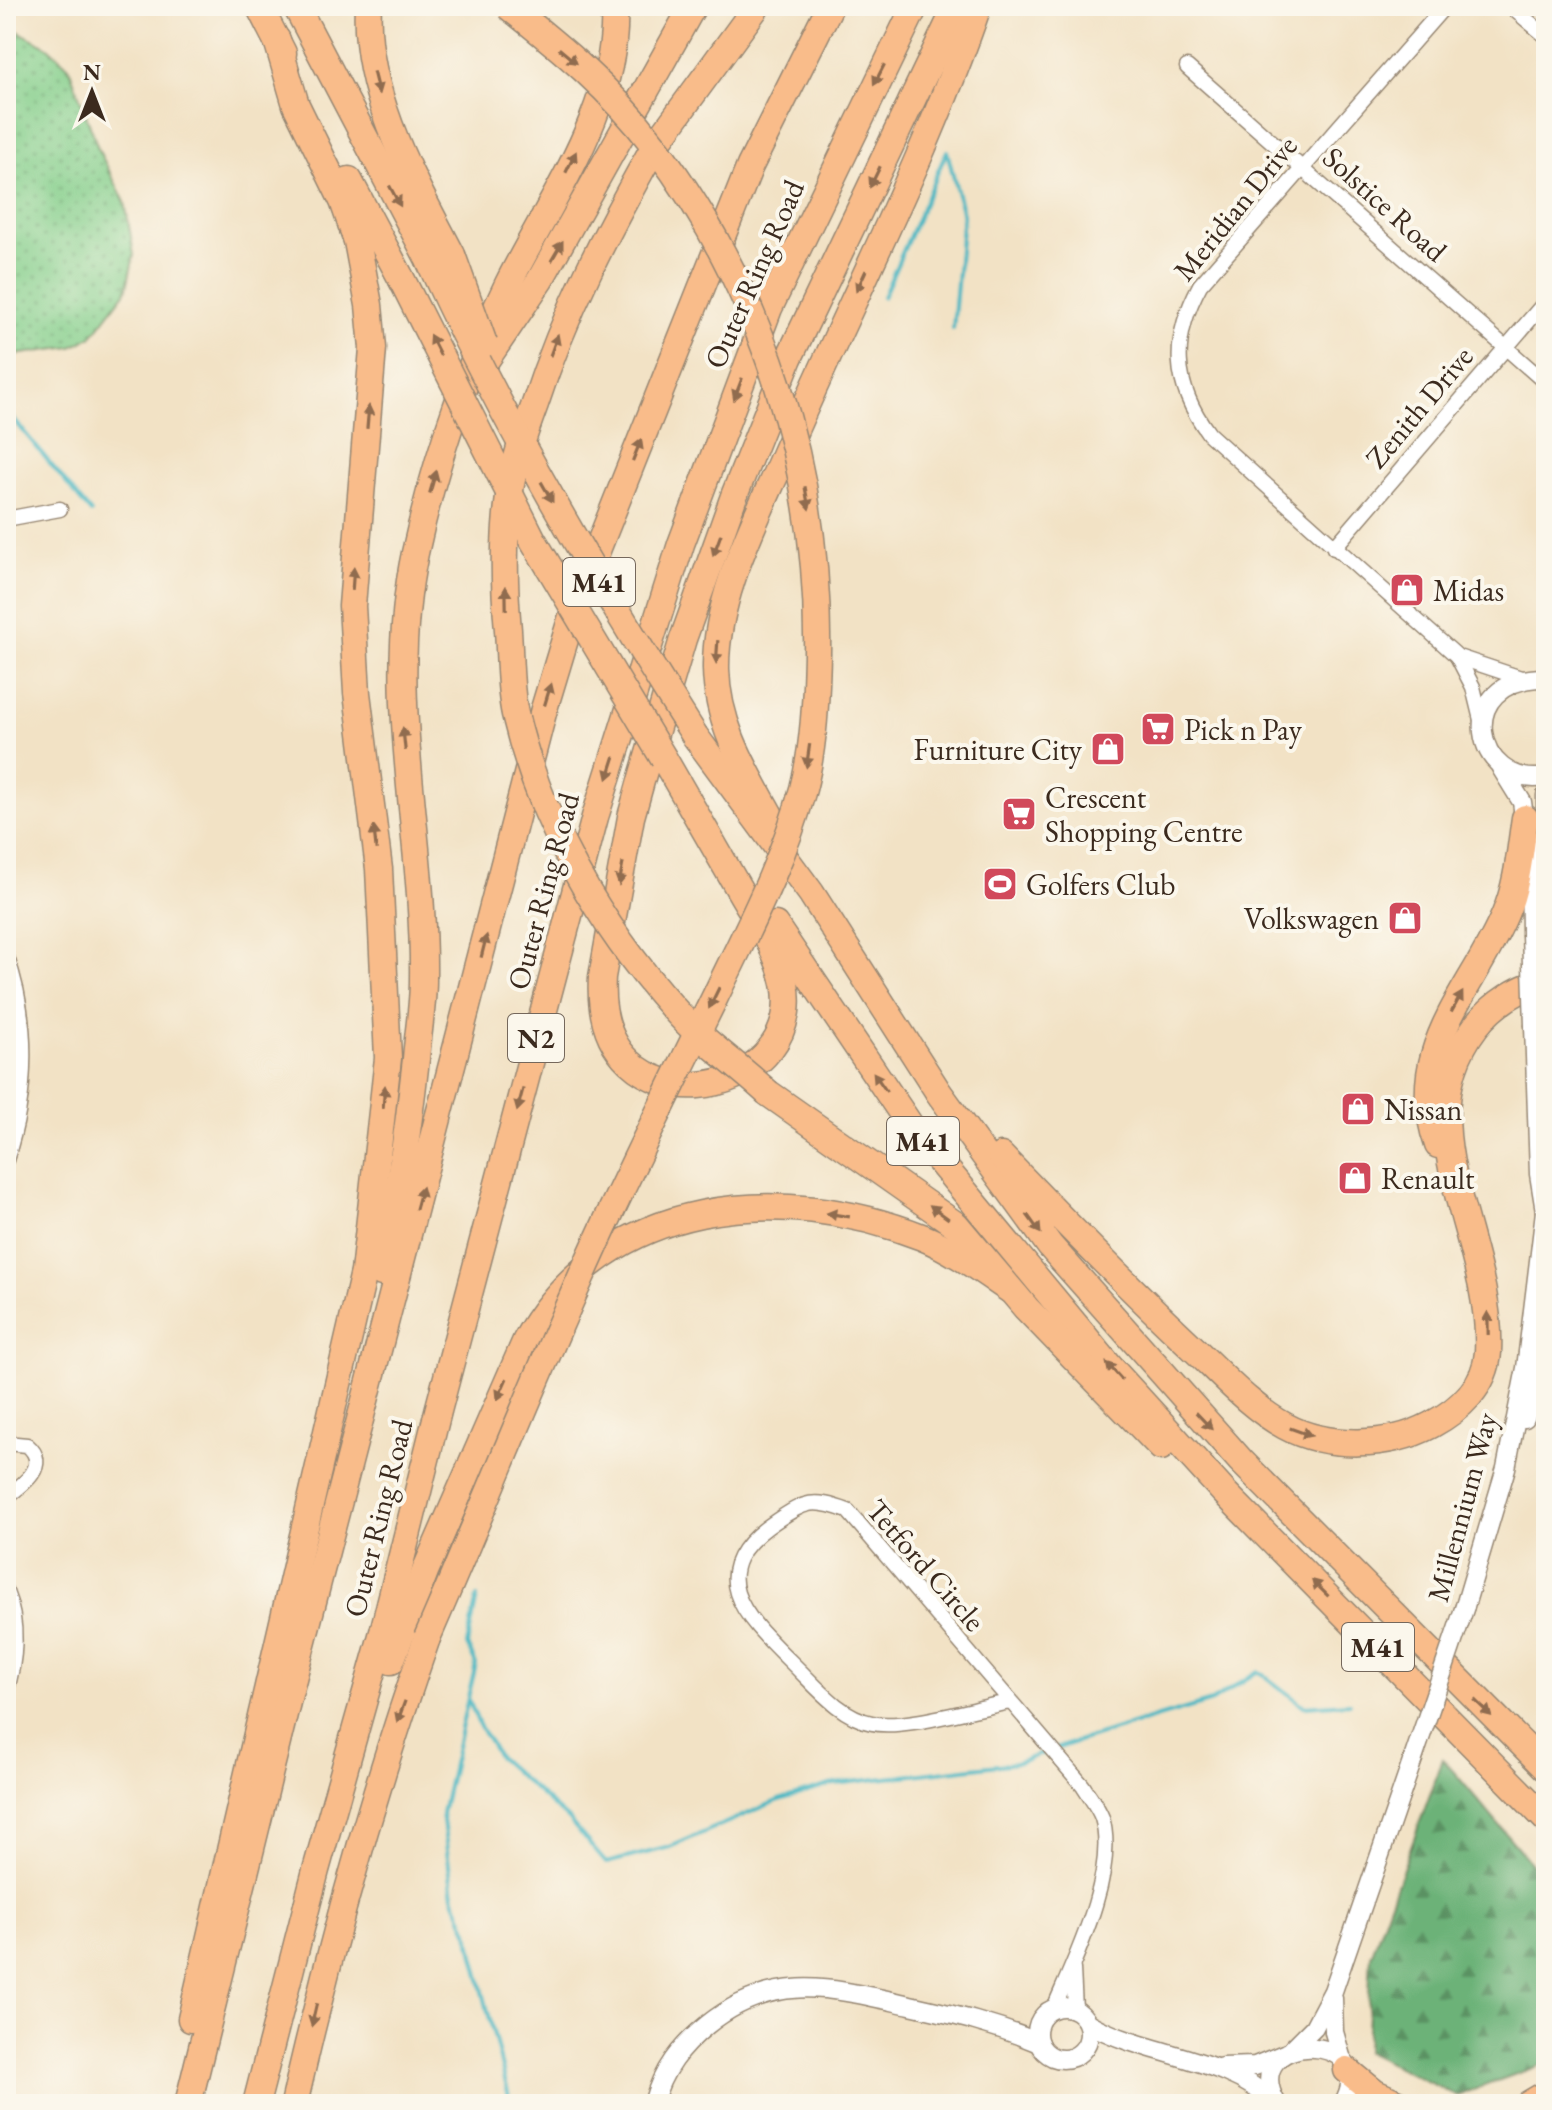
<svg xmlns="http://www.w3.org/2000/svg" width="1552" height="2110" font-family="'EB Garamond',serif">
<defs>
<pattern id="grass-dots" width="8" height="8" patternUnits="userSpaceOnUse" patternTransform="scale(2)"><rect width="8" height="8" fill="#85cf8c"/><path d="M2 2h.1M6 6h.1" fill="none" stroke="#6ea872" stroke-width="1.8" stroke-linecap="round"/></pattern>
<pattern id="forest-firs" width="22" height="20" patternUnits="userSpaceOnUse" patternTransform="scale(2)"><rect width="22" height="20" fill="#6cb278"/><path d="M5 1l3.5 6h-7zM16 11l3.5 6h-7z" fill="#5a9162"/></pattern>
</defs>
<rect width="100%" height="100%" fill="#fbf7ec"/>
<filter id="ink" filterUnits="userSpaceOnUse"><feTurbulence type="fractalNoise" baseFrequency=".0125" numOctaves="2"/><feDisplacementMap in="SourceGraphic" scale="16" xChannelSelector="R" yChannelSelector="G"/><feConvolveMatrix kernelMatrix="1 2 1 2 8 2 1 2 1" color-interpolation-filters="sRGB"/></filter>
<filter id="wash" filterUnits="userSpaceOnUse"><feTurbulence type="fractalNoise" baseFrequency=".006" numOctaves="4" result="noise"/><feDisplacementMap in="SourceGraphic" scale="32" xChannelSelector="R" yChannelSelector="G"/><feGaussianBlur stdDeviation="1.8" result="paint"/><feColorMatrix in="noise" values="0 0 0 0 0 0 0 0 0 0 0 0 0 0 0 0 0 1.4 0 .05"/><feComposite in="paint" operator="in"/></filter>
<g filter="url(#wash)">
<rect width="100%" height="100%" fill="#f2e2c5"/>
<path fill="url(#grass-dots)" stroke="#607c55" stroke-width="2" d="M6 25 48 47 69 67 99 151 125 202 134 255 126 291 91 337 72 347 6 356Z"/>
<path fill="url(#forest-firs)" stroke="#546e4b" stroke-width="2" d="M1443 1759 1546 1881V2063L1457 2096 1366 2052 1371 1956Z"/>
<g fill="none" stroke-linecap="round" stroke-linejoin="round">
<g stroke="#49b7c3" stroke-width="4">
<path d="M947 151 963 215 953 329"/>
<path d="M883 297 946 153"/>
<path d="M6 410 91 513"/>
<path d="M477 1597 467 1645 476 1664 468 1698 479 1725 499 1758 568 1819 606 1863 670 1847 779 1800 834 1784 1016 1763 1081 1740 1212 1701 1258 1671 1304 1706 1349 1703"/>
<path d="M468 1698 442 1813 453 1896 468 1931 511 2104"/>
</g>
</g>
</g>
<g filter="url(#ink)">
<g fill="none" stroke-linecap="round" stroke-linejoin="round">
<g stroke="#968672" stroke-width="17">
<g id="minor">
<path d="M1445 6 1200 285C1171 339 1172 384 1209 434L1458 657 1521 678"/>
<path d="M1510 6 1546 36"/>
<path d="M1187 67 1546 383"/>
<path d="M6 519 60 509"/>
<path d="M1334 548 1546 301"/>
<path d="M1458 658 1473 687 1482 724"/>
<path d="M6 955C30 1020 28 1094 6 1160"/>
<path d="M6 1443 27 1445C51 1465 23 1485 6 1497"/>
<path d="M6 1592C19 1623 16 1660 6 1692"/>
<path d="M1010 1702C975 1708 904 1730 872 1723 842 1717 820 1691 799 1670 751 1622 694 1575 776 1521 806 1501 813 1498 848 1511L1083 1786C1089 1796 1098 1807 1102 1818 1118 1872 1075 1959 1054 2008"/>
<path d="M1073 1969 1075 2009"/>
</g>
</g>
<g stroke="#968672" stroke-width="21">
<g id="tertiary">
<path d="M1546 678C1450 677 1474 790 1546 777"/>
<path d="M1501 768 1522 802 1530 859 1531 934"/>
<path d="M1546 795V859"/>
<path d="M1534 1026 1539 1174 1545 1211"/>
<path d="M1525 1418 1546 1357"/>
<path d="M1465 1606 1506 1468 1526 1368 1546 1203"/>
<path d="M1333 1998 1334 2032 1342 2060"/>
<circle cx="1063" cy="2033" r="26"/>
<path d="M1088 2023C1147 2057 1225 2055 1276 2104"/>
<path d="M1293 2048 1314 2027 1333 1991 1413 1759"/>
<path d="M1222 2067 1255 2066 1284 2054"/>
<path d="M653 2104C662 2070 680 2047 707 2025 774 1971 832 1988 910 2005 955 2015 996 2025 1039 2043"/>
<path d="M1277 2104C1234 2030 1385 2028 1343 2104"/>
</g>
</g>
<g stroke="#968672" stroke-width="29">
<g id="motorway">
<path d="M259 6 283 53"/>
<path d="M296 6 428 258"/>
<path d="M368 6C363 93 413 180 452 255"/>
<path d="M654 147 757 6"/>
<path d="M349 180 401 278"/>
<path d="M486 360 540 280 693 6"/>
<path d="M695 736 811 893 939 1093 1050 1246 1241 1461 1546 1768"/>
<path d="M664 759C689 803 715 847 740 891 756 919 778 950 785 983 808 1103 592 1137 602 977L631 817 643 774 683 639 734 496 789 358 957 6"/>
<path d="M770 815C744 768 717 724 716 669 715 598 753 526 781 462 846 310 924 163 978 6"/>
<path d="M775 925 912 1128 1110 1367 1223 1491 1546 1819"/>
<path d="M768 1093 956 1225 1026 1308 1161 1447"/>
<path d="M1438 1145C1404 1049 1471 995 1505 914 1518 884 1520 850 1525 818"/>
<path d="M1001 1156C1064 1221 1127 1286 1193 1348 1222 1375 1250 1407 1285 1426 1327 1449 1390 1447 1431 1425 1459 1410 1486 1386 1488 1352 1494 1243 1400 1125 1476 1026 1493 1004 1519 987 1546 981"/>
<path d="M382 1273C398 1203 408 1131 416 1059 418 1033 423 1006 423 980 425 835 384 699 415 553 435 461 466 370 507 286 550 199 620 106 614 6"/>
<path d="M391 1661 426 1569 526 1340C607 1196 781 1182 922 1237 954 1250 982 1271 1010 1290"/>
<path d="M191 2019 364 1272 388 1058 379 869 357 693 352 606 373 348 369 305 357 241 343 201 296 105 277 40"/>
<path d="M1347 2070 1375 2093 1400 2104"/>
<path d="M188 2104 289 1694 544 709 576 603 750 166 830 6"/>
<path d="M256 2104 316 1870 383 1632 438 1411 595 817 681 544 769 308 915 6"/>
<path d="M294 2104C330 1946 373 1791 427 1638"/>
<path d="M1529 2104 1546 2094"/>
</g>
</g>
<use href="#minor" stroke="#fff" stroke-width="14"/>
<use href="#tertiary" stroke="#fff" stroke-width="18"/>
<use href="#motorway" stroke="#f9bc8a" stroke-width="26"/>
<g stroke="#968672" stroke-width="21" stroke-linecap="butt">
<g id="tertiary-bridge">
<path d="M1531 934 1534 1026"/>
<path d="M1413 1759 1465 1606"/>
</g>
</g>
<g stroke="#968672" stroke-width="29" stroke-linecap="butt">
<g id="motorway-bridge">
<path d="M654 147C606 233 566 309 535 404 524 434 513 465 509 497 503 540 504 586 508 630 510 657 509 687 515 714 541 824 599 925 674 1009 702 1041 737 1064 768 1093"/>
<path d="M452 255 484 344"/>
<path d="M428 258C504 425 597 581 695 736"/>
<path d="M401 278 533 540 664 759"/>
<path d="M427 1638C488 1499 543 1357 607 1220 642 1146 678 1072 714 999 747 930 783 863 803 789 814 747 816 698 817 654 820 472 764 290 653 144 613 91 560 47 508 6"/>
</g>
</g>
<use href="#tertiary-bridge" stroke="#fff" stroke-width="18"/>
<use href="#motorway-bridge" stroke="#f9bc8a" stroke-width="26"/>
</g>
<defs><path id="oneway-solid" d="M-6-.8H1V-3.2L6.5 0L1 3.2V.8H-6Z" transform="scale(2)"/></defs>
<g fill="#906c4f">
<use href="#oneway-solid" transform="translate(568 56) rotate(40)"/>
<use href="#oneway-solid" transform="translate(879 75) rotate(117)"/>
<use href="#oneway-solid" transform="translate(376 83) rotate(76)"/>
<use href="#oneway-solid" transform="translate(571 162) rotate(-64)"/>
<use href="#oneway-solid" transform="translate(875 177) rotate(116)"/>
<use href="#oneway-solid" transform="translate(395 196) rotate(62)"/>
<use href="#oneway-solid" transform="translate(557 251) rotate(-60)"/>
<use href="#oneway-solid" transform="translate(861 281) rotate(115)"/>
<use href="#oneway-solid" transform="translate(435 345) rotate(-117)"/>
<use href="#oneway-solid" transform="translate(554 345) rotate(-70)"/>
<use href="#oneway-solid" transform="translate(738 389) rotate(111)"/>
<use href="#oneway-solid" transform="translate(368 417) rotate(-85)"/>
<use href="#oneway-solid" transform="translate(637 450) rotate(-68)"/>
<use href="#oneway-solid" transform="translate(433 482) rotate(-74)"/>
<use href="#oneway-solid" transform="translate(547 492) rotate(60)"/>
<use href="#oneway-solid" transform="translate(807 498) rotate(80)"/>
<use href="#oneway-solid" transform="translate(717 545) rotate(110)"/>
<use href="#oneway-solid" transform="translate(353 579) rotate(-86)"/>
<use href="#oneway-solid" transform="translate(506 598) rotate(-91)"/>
<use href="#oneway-solid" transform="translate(717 652) rotate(94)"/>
<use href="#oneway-solid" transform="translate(548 694) rotate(-73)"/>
<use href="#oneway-solid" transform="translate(404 739) rotate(-96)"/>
<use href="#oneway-solid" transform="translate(808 756) rotate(98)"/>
<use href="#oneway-solid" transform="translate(611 768) rotate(108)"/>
<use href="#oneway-solid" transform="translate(375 838) rotate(-96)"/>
<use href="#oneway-solid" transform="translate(621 874) rotate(100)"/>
<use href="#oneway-solid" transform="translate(484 946) rotate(-76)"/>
<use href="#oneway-solid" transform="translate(714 998) rotate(116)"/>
<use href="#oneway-solid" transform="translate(1457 1002) rotate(-61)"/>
<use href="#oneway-solid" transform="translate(880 1082) rotate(-125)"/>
<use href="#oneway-solid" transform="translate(384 1097) rotate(-85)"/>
<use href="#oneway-solid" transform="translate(520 1100) rotate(105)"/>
<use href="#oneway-solid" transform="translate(419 1198) rotate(-75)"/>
<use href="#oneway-solid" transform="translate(939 1212) rotate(-144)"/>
<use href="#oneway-solid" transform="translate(838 1215) rotate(-171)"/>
<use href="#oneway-solid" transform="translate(1034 1224) rotate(54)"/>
<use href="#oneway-solid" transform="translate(1488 1323) rotate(-91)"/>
<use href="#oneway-solid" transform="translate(1114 1371) rotate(-132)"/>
<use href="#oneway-solid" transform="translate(502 1389) rotate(114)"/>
<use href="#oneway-solid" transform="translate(1204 1421) rotate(47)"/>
<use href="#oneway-solid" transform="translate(1301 1432) rotate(19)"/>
<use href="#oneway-solid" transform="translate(1320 1588) rotate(-135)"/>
<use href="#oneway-solid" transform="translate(1483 1708) rotate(44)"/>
<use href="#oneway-solid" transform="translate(401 1712) rotate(110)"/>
<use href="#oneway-solid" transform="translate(314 2015) rotate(103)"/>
</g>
</g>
<defs>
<g id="shop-square" transform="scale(1.8)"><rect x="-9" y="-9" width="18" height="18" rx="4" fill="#d1495b" stroke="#fbf7ec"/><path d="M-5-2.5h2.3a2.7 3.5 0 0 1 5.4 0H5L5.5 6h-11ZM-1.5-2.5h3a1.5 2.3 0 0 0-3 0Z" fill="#fff"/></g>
<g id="supermarket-square" transform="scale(1.8)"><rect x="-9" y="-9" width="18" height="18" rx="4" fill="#d1495b" stroke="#fbf7ec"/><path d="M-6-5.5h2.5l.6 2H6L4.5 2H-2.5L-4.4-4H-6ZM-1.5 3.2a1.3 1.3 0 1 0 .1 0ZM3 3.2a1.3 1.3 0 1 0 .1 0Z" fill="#fff"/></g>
<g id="stadium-square" transform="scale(1.8)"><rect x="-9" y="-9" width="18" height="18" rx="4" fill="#d1495b" stroke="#fbf7ec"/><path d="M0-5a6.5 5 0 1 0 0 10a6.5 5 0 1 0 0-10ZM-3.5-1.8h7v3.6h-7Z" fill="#fff"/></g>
</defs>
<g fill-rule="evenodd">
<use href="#shop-square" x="1407" y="590"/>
<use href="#supermarket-square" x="1158" y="729"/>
<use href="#shop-square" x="1108" y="749"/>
<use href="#supermarket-square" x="1019" y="814"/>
<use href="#stadium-square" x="1000" y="884"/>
<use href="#shop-square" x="1405" y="918"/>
<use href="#shop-square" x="1358" y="1109"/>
<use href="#shop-square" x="1355" y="1178"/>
</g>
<g text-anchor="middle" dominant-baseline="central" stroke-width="8" stroke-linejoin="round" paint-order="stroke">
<g fill="#fbf7ec" stroke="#75685c" stroke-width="2">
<rect x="563" y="558" width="72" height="48" rx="6"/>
<rect x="508" y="1014" width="56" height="48" rx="6"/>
<rect x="887" y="1117" width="72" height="48" rx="6"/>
<rect x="1342" y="1623" width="72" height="48" rx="6"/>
</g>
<g font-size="28" font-weight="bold" fill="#3b2a1e">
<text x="599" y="582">M41</text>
<text x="536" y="1038">N2</text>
<text x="923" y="1141">M41</text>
<text x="1378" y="1647">M41</text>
</g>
<g font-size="30" fill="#3b2a1e" stroke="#fbf7ec">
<text transform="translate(1385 204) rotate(42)">Solstice Road</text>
<text transform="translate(1235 208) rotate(-51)">Meridian Drive</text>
<text transform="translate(754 274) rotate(-66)">Outer Ring Road</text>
<text transform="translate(1419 407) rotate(-50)">Zenith Drive</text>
<text transform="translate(543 891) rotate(-75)">Outer Ring Road</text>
<text transform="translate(1462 1507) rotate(-75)">Millennium Way</text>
<text transform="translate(378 1518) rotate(-76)">Outer Ring Road</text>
<text transform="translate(926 1565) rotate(49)">Tetford Circle</text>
</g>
<g font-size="30" fill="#3b2a1e" stroke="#fbf7ec" text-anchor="start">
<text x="1433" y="590">Midas</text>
<text x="1184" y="729">Pick n Pay</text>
<text x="1082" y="749" text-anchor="end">Furniture City</text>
<text x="1045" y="797">Crescent<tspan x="1045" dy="34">Shopping Centre</tspan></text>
<text x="1026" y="884">Golfers Club</text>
<text x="1379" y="918" text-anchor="end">Volkswagen</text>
<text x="1384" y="1109">Nissan</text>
<text x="1381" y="1178">Renault</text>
</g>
</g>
<rect width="1552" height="2110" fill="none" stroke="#fbf7ec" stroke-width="32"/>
<g transform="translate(92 92)" stroke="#fbf7ec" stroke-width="6" paint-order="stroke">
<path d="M0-6L14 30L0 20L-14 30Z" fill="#3b2a1e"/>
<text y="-12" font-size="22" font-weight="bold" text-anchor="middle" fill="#3b2a1e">N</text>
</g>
</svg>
